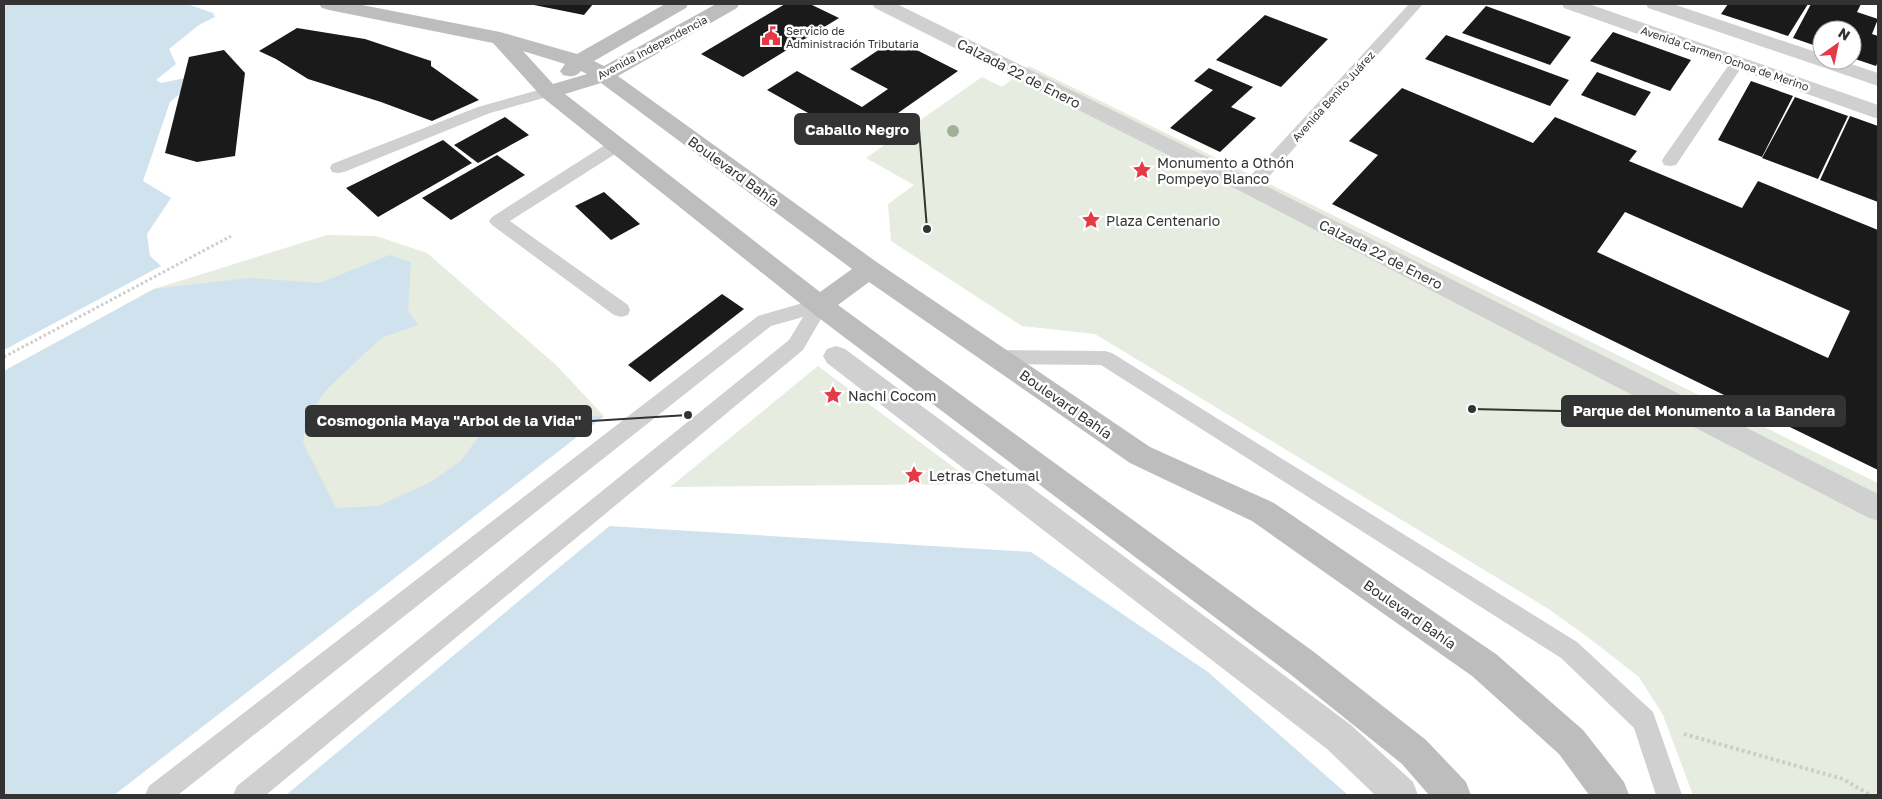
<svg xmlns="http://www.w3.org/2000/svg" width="1882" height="799" font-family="'Golos Text',sans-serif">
<rect width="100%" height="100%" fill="#fff"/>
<g fill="#e6ecdf">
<path d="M1029 66 1878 483V795H1693L1663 715 1639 677 1589 638 1547 608 1095 334 1022 326 891 241 888 204 914 185 866 158 982 77 1002 87Z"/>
<path d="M327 235 376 236 427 253 556 365 604 416 114 795H4V371L154 289Z"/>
<path d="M818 366 976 484 670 487Z"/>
</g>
<g fill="#cfe2ee">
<path d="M9 4H187L213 13 215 17 199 25 169 49 176 64 156 80 161 83 185 78 193 83 170 102 143 181 171 198 147 234 150 256 161 266 4 350V6Z"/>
<path d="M390 255 411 262 408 311 418 325 381 338 325 391 306 420 303 443 336 508 378 506 429 483 461 461 479 436 512 415 604 416 114 795H4V371L154 289 249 278 320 283Z"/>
<path d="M609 526 1031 552 1208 672 1348 795H286Z"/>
</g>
<path fill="#fff" d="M607 524H612L421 679Z"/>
<g fill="#1a1a1a" fill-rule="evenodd">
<path d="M529 4H593L584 15Z"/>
<path d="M785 4H810L839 18 743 77 701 54Z"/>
<path d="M1728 4H1808L1788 36 1721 14Z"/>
<path d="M1811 4H1861L1857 12 1878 19 1872 34 1878 36V62L1876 66 1852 58V30H1822V48L1793 38Z"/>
<path d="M1486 6 1571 37 1550 65 1462 33Z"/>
<path d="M1265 15 1328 39 1281 87 1216 60Z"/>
<path d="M297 28 365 39 431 61V66L479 100 432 121 381 102 308 79 276 59 259 51Z"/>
<path d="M1613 32 1691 60 1670 91 1590 61Z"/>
<path d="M1446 35 1569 80 1550 106 1425 59Z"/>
<path d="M895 39 958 71 858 141 767 90 797 71 862 107 888 89 850 69Z"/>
<path d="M224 50 245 73 235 156 197 162 165 153 189 57Z"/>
<path d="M1209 68 1253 87 1231 107 1256 118 1220 152 1170 128 1213 90 1194 81Z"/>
<path d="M1597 72 1651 92 1635 116 1581 95Z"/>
<path d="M1751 81 1793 96 1762 157 1718 140Z"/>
<path d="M1402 88 1533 143 1555 117 1637 151 1629 161 1742 208 1758 181 1878 230V470L1332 204 1378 155 1349 141ZM1625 212 1850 311 1828 358 1597 252Z"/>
<path d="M1795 97 1848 116 1818 179 1762 158Z"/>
<path d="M1850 116 1878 126V202L1820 180Z"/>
<path d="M505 117 529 135 478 163 454 145Z"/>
<path d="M443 140 472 163 378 217 346 188Z"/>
<path d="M497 155 525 175 451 220 422 198Z"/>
<path d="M604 192 640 224 611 240 575 206Z"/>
<path d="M722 294 744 309 650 382 628 365Z"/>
</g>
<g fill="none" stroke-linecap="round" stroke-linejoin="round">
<path stroke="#cdcdcd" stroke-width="3" stroke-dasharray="2.5 2.5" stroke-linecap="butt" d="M4 357 231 236"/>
<path stroke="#cdcdcd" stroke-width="4" stroke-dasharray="3 3" stroke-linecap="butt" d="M1684 734 1843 779 1870 795"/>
<g fill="#d0d0d0" fill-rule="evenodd">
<path d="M1409 4H1423L1256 191 1250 193 1244 191 1242 187 1244 183Z"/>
<path d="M1738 58 1743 59 1745 62 1676 165 1670 166 1664 165 1662 161 1664 157 1733 59Z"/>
<path d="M549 87 554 89 557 92 554 95 490 113 344 172 338 173 332 172 330 168 332 164 478 107Z"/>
<path d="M617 140 623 141 625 145 623 149 510 221 628 305 630 310 628 315 621 317 614 315 492 225 489 221 492 217 611 141Z"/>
<path d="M820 298 827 300 829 305 803 350 266 795H233L237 786 789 340 803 317 771 326 178 795H145L149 786 758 316Z"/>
<path d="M998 350 1105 351 1112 353 1577 642 1653 712 1682 795H1656L1634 728 1561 658 1101 365 998 364 991 362 988 357 991 352Z"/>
</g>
<g fill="#d0d0d0" fill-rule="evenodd">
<path d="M872 4H897L1258 182 1878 494V521L1867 517 1242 192 875 8Z"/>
<path d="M1562 4H1589L1878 105V119L1564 8Z"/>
<path d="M1646 4H1673L1822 54V60H1839L1878 73V86L1648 8Z"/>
<path d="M836 346 845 349 1351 725 1413 782 1418 795H1375L1327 749 827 363 823 356 827 349Z"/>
</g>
<path fill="#bdbdbd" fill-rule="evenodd" d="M319 4H357L500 32 577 54 665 4H688L686 8 594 61 604 66 716 4H739L737 8 618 76 878 263 1150 447 1274 503 1496 654 1583 730 1624 782 1629 795H1589L1559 754 1472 676 1252 521 1130 463 869 282 838 305 1314 652 1426 740 1466 782 1471 795H1429L1402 764 1290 674 811 312 542 97 493 43 329 10 322 8ZM523 51 565 64 560 71 563 75C571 77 576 77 581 71L587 74 553 84ZM601 83 852 269 820 292 565 94Z"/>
</g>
<circle fill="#a2b095" cx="953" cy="131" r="6"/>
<defs>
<g id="civic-bare" transform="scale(1.5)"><path d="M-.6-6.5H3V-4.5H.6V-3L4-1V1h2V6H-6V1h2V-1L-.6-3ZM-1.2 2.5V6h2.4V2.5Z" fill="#e63946" stroke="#fff" stroke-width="2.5" paint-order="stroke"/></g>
<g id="sight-bare" transform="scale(1.5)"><path d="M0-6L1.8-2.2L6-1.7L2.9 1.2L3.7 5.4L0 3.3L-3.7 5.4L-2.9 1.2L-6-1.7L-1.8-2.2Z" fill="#e63946" stroke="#fff" stroke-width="2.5" paint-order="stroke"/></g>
</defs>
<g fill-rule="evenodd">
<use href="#civic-bare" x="771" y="36"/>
<use href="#sight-bare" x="1142" y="170"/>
<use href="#sight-bare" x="1091" y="220"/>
<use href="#sight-bare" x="833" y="395"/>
<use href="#sight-bare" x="914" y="475"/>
</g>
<g text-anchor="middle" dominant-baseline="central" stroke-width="5" stroke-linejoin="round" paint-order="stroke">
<g font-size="11" fill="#333" stroke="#fff" text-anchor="start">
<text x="786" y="30">Servicio de<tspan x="786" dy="13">Administración Tributaria</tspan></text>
</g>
<g font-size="11" fill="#333" stroke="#fff">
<text transform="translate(652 47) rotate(-28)">Avenida Independencia</text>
<text transform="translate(1725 58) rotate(19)">Avenida Carmen Ochoa de Merino</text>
<text transform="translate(1333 96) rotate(-48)">Avenida Benito Juárez</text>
</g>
<g font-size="14" fill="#333" stroke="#fff">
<text transform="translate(1019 73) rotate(27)">Calzada 22 de Enero</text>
<text transform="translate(734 171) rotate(36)">Boulevard Bahía</text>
<text transform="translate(1381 254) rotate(27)">Calzada 22 de Enero</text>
<text transform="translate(1066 404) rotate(35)">Boulevard Bahía</text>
<text transform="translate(1410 614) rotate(35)">Boulevard Bahía</text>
</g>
<g font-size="14" fill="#333" stroke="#fff" text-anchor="start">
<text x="1157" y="162">Monumento a Othón<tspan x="1157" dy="16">Pompeyo Blanco</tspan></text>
<text x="1106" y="220">Plaza Centenario</text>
<text x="848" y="395">Nachi Cocom</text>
<text x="929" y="475">Letras Chetumal</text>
</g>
</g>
<path fill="none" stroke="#333" stroke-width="2" d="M927 229L919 129M1472 409L1562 411M688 415L591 421"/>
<g fill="#333" stroke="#fff" stroke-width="2">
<circle cx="927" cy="229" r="5"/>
<circle cx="1472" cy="409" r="5"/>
<circle cx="688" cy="415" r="5"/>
</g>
<g fill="#333" stroke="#333" stroke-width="2">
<rect x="795" y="114" width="124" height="30" rx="5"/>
<rect x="1562" y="396" width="283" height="30" rx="5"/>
<rect x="306" y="406" width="285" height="30" rx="5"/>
</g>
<g font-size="15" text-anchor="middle" font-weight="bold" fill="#fff">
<text x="857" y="135">Caballo Negro</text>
<text x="1704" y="416">Parque del Monumento a la Bandera</text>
<text x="449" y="426">Cosmogonia Maya "Arbol de la Vida"</text>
</g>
<rect width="1882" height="799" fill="none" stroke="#333333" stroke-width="10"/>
<g transform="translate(1837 45) rotate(33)"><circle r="24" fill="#ffffff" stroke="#adadad"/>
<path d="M0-4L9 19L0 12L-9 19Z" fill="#e63946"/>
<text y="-8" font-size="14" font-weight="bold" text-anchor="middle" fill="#333333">N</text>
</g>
</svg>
